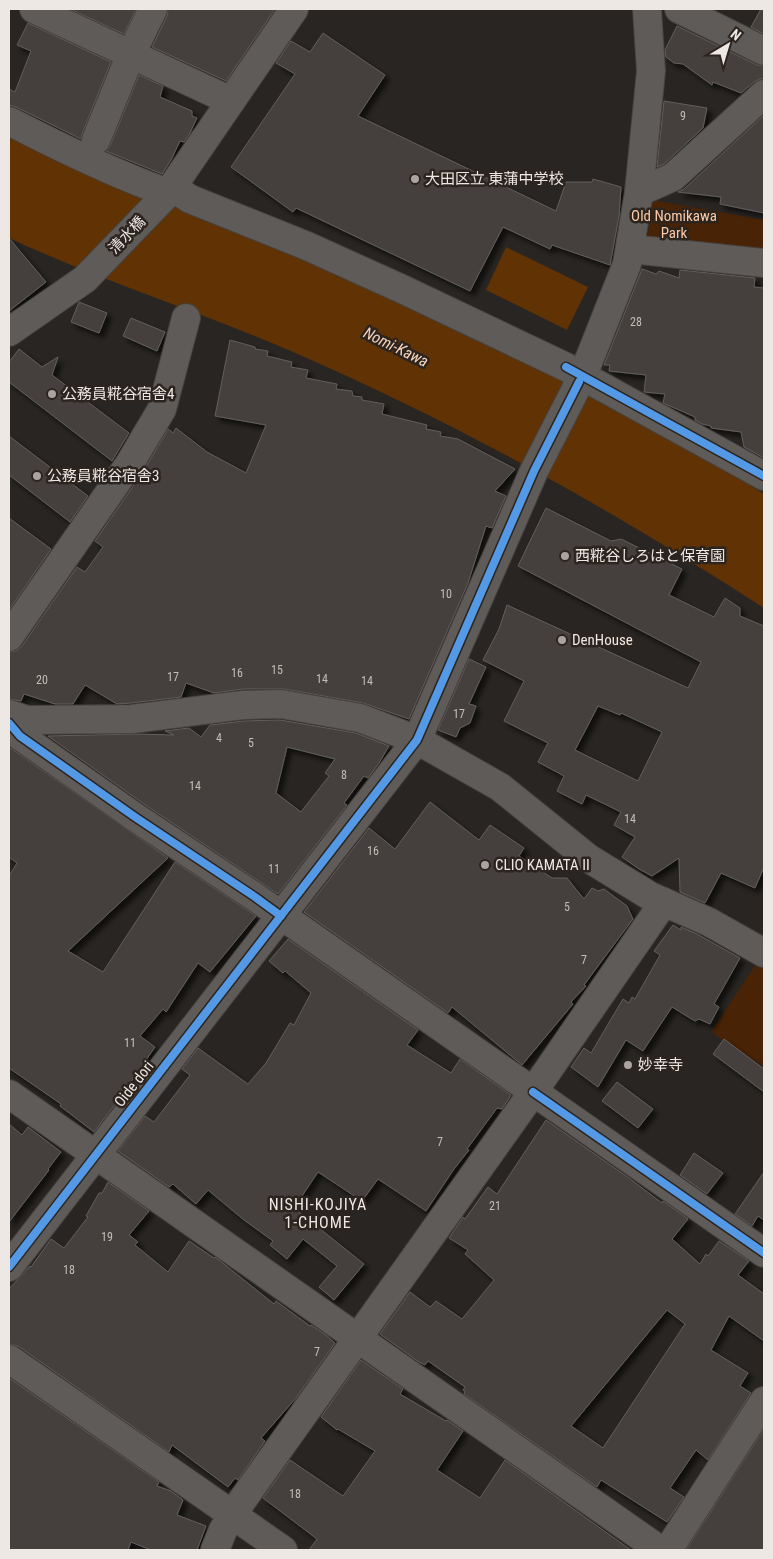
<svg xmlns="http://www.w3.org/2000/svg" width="773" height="1559" font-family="'Roboto Condensed','Noto Sans JP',sans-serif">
<defs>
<filter id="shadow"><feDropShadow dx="4.5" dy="4.5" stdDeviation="2.5" flood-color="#0009"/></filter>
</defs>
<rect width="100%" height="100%" fill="#282522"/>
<g fill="#492305">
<path d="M652 200 764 220V255L647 242Z"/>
<path d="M756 964 764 969V1064L763 1066 711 1032Z"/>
</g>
<g fill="#613204">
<path d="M9 128 375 284 660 429 764 494V608C616 512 462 426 300 355 204 313 104 282 9 238Z"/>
<path d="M506 247 588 287 567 330 486 290Z"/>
</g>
<g fill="#44413e" stroke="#625e5c" fill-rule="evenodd" filter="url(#shadow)">
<path d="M70 9H136L124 34Z"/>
<path d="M168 9H275L226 81 152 47 167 16Z"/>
<path d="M761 9H764V34L751 27Z"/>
<path d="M28 23 111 62 82 134 81 139 16 107 9 105V89L15 92 31 51 17 45Z"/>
<path d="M677 26 757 65 764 66V79H760L754 82 741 93 713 82 712 85 683 64 674 63 666 57 665 50Z"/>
<path d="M323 33 385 75 358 116 556 211 566 182H592L593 179 621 187 619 216 610 265 552 245 550 249 503 227 470 291 296 208 293 212 231 167 295 74 276 63 291 41 310 52Z"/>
<path d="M139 75 163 86 160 97 192 111V116L197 118 189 135 184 142 180 141 171 160 162 174 106 151 110 146Z"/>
<path d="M664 101 707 108 703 128 664 164 657 167Z"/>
<path d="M763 116 764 117V213L720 204 721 197 678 192 684 189Z"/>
<path d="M9 238 46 282 9 311Z"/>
<path d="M642 269 656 274 659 271 679 278 680 270 755 278 754 287 764 288V458L744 447 741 432 711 428V426L702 424 695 420V417L663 403 665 394 644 392 646 375 609 371 610 365H604Z"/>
<path d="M79 302 107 313 99 333 71 322Z"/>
<path d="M131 318 165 332 157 351 123 336Z"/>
<path d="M230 340 255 347V349L268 351 267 356 292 362 291 367 308 370 306 378 337 384 336 389 352 391 353 396 362 397V400L384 404 382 414 427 425 426 429 441 432 440 436 458 439 515 469 495 491 506 496 492 528 486 526 468 583 409 719 363 703 284 689H243L214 693 186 683 181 697 131 703 117 704 85 685 73 704H55L24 694 21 701 9 699V652L16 651 22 646 77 567 85 572 103 547 95 541 143 472 168 429 173 433 176 428 207 452 246 473 266 425 215 416Z"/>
<path d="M19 349 42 367 58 357 52 375 129 433 112 461 9 382V362Z"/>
<path d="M9 436 88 496 70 522 9 475Z"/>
<path d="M546 508 611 541 621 539 682 569 669 595 714 617 725 598 740 608V616L764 626V867L755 888 721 873 705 903 680 892 679 858 652 876 639 869 622 857 635 837 614 825 621 812 586 795 582 804 557 791 564 776 538 762 548 743 504 721 524 681 483 660 499 629 507 605 688 688 701 662 518 566ZM598 706 620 715 621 713 662 732 638 781 575 750Z"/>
<path d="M9 518 51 549 9 610Z"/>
<path d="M469 659 486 667 469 704 476 706 470 723 460 728 456 737 438 730Z"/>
<path d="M280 720 356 733 389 746 379 763 368 778 364 776 344 803 347 805 344 809 278 894 144 804 48 736 135 734 174 735 165 731 189 728 201 737 210 725 244 721ZM287 747 335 759 325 773 329 776 301 812 276 793Z"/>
<path d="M9 747 168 858 68 951 103 972 175 862 256 916 210 972 198 963 166 1012 163 1009 140 1036 155 1047 120 1098 94 1132 60 1106 61 1104 9 1068V876L17 863 9 857Z"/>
<path d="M430 802 479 840 490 825 524 848 519 856 552 878H567L584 899 592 888 598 891 604 889 627 906 633 919 584 985 586 986 571 1002 573 1004 522 1065 452 1007 448 1013 304 912 369 828 395 849Z"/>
<path d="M673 925 681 930V927L697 934 740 958 714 1004 719 1007 710 1024 699 1019 695 1021 672 1007 643 1051 626 1040 598 1087 571 1067 584 1048 591 1053 623 999 629 1003 632 997 635 999 660 955 654 951Z"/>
<path d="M288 939 418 1030 407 1045 451 1073 460 1059 511 1095 502 1109 497 1108 467 1149 469 1150 454 1169 426 1211 378 1179 362 1201 318 1172 294 1208 364 1264 334 1300 319 1287 337 1266 303 1239 287 1259 270 1245 273 1241 244 1220 208 1190 196 1204 173 1184 169 1187 118 1151 145 1116 154 1122 190 1075 182 1069 198 1048 248 1084 266 1063 290 1023 294 1025 311 993 285 971 283 973 269 961Z"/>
<path d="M724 1039 764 1069V1092L713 1054Z"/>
<path d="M617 1082 653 1109 638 1128 602 1101Z"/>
<path d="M546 1120 629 1178 662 1203 663 1201 688 1219 672 1239 700 1264 706 1254 708 1256 719 1241 749 1261 738 1275 764 1294V1341L729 1316 711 1350 748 1373 740 1386 751 1393 708 1460 696 1450 670 1488 684 1497 667 1522 601 1480 597 1487 464 1394 465 1391 463 1390 465 1387 428 1361 425 1365 419 1362 380 1334 410 1292 430 1307 436 1301 462 1319 494 1280 465 1254 468 1250 449 1238 463 1217 465 1219 488 1187 497 1194ZM667 1310 685 1324 603 1448 571 1426Z"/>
<path d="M9 1124 22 1135 28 1127 61 1152 48 1169 49 1170 9 1222Z"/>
<path d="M694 1153 723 1173 707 1194 680 1175Z"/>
<path d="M764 1172V1220L758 1216 752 1226 735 1214Z"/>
<path d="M108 1182 149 1211 129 1235 138 1242 135 1245 168 1272 189 1241 214 1258 215 1257 219 1260 274 1304 276 1301 310 1326 311 1325 326 1335 335 1343 296 1398 261 1438 265 1441 238 1480 235 1478 228 1487 172 1445 169 1452 18 1346 9 1344V1289L30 1266 31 1267 51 1239 64 1248 88 1217 86 1216 99 1193H102Z"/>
<path d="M361 1360 403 1389 400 1394 446 1421 447 1420 463 1431 437 1470 480 1498 505 1460 631 1550H309L317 1539 263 1498 290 1460 343 1496 375 1451 338 1429 337 1430 321 1417Z"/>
<path d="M9 1378 159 1482 157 1486 171 1491 183 1500 177 1515 206 1526 197 1550H151L131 1542 128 1550H9Z"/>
<path d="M764 1429V1550H686Z"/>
</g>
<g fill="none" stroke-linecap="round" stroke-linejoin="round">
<g stroke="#45423f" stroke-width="30">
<g id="minor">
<path d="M34 9 231 101"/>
<path d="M679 9 764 51"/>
<path d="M9 121C61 148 112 173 168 193"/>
<path d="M96 140 131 54 153 9"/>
<path d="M172 187 190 199 307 246 402 289 566 367 764 476"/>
<path d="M639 192 673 177 764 94"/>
<path d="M631 249 764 263"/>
<path d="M9 332 85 279 168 193 294 9"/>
<path d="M9 637 130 463 162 409 186 318"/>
<path d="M9 714 27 720 132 719 243 705 281 704 360 718 417 740 500 787 588 858 650 896 709 922 764 953"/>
<path d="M9 723 20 736 135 817 255 897 764 1253"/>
<path d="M9 1094 660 1550"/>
<path d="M9 1267 417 740 534 471 583 375 627 264 639 192 651 71 647 9"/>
<path d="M9 1359 283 1550"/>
<path d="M215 1550 223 1530 241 1502 533 1092 664 902"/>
<path d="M668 1550 764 1401"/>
</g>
</g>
<use href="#minor" stroke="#5e5b59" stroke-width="28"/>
<g stroke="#2c241e" stroke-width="11">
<g id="cycleway">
<path d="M566 367 764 476"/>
<path d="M9 723 20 736 135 817 255 897 281 916"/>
<path d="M533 1092 764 1253"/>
<path d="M9 1267 417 740 534 471 579 382"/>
</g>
</g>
<use href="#cycleway" stroke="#5399e6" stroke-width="8"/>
</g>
<g fill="#a9a4a0" stroke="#2c241e" stroke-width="2">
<circle cx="415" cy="179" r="5"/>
<circle cx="52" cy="394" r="5"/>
<circle cx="37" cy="476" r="5"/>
<circle cx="565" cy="556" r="5"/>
<circle cx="562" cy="640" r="5"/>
<circle cx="485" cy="865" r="5"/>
<circle cx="628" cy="1065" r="5"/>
</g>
<g text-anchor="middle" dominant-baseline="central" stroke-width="5" stroke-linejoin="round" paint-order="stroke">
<g font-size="12" fill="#c4beba">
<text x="683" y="116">9</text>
<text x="636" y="322">28</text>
<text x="446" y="594">10</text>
<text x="277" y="670">15</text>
<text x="237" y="673">16</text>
<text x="173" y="677">17</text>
<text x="322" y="679">14</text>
<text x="42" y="680">20</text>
<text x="367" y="681">14</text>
<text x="459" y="714">17</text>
<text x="219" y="738">4</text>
<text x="251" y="743">5</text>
<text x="344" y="775">8</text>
<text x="195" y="786">14</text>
<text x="630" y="819">14</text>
<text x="373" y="851">16</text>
<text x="274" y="869">11</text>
<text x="567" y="907">5</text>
<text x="584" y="960">7</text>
<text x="130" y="1043">11</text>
<text x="440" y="1142">7</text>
<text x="495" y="1206">21</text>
<text x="107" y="1237">19</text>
<text x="69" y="1270">18</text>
<text x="317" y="1352">7</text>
<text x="295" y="1494">18</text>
</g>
<g font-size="15" fill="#eee8e4" stroke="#2c241e" text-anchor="start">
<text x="425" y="179">大田区立 東蒲中学校</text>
<text x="62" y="394">公務員糀谷宿舎4</text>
<text x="47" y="476">公務員糀谷宿舎3</text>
<text x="575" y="556">西糀谷しろはと保育園</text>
<text x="572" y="640">DenHouse</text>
<text x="495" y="865">CLIO KAMATA II</text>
<text x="638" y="1065">妙幸寺</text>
</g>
<g font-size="15" fill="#fcc9a7" stroke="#2c241e">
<text x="674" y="216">Old Nomikawa<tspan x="674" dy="17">Park</tspan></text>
</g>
<g font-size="15" fill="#eee8e4" stroke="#2c241e">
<text transform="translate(127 235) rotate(-46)">清水橋</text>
<text transform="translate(134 1084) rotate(-52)">Oide dori</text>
</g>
<g font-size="16" font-style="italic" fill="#f4d2bb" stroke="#2c241e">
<text transform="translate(396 347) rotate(26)">Nomi-Kawa</text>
</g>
<g font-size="16" letter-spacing="1" fill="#eee8e4" stroke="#2c241e">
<text x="318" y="1204">NISHI-KOJIYA<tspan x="318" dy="18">1-CHOME</tspan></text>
</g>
</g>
<rect width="773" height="1559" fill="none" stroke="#eee8e4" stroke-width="20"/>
<g transform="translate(728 45) rotate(38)" stroke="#2c241e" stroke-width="4" paint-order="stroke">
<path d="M0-4L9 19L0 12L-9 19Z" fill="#eee8e4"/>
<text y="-8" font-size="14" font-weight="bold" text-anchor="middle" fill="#eee8e4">N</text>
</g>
</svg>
